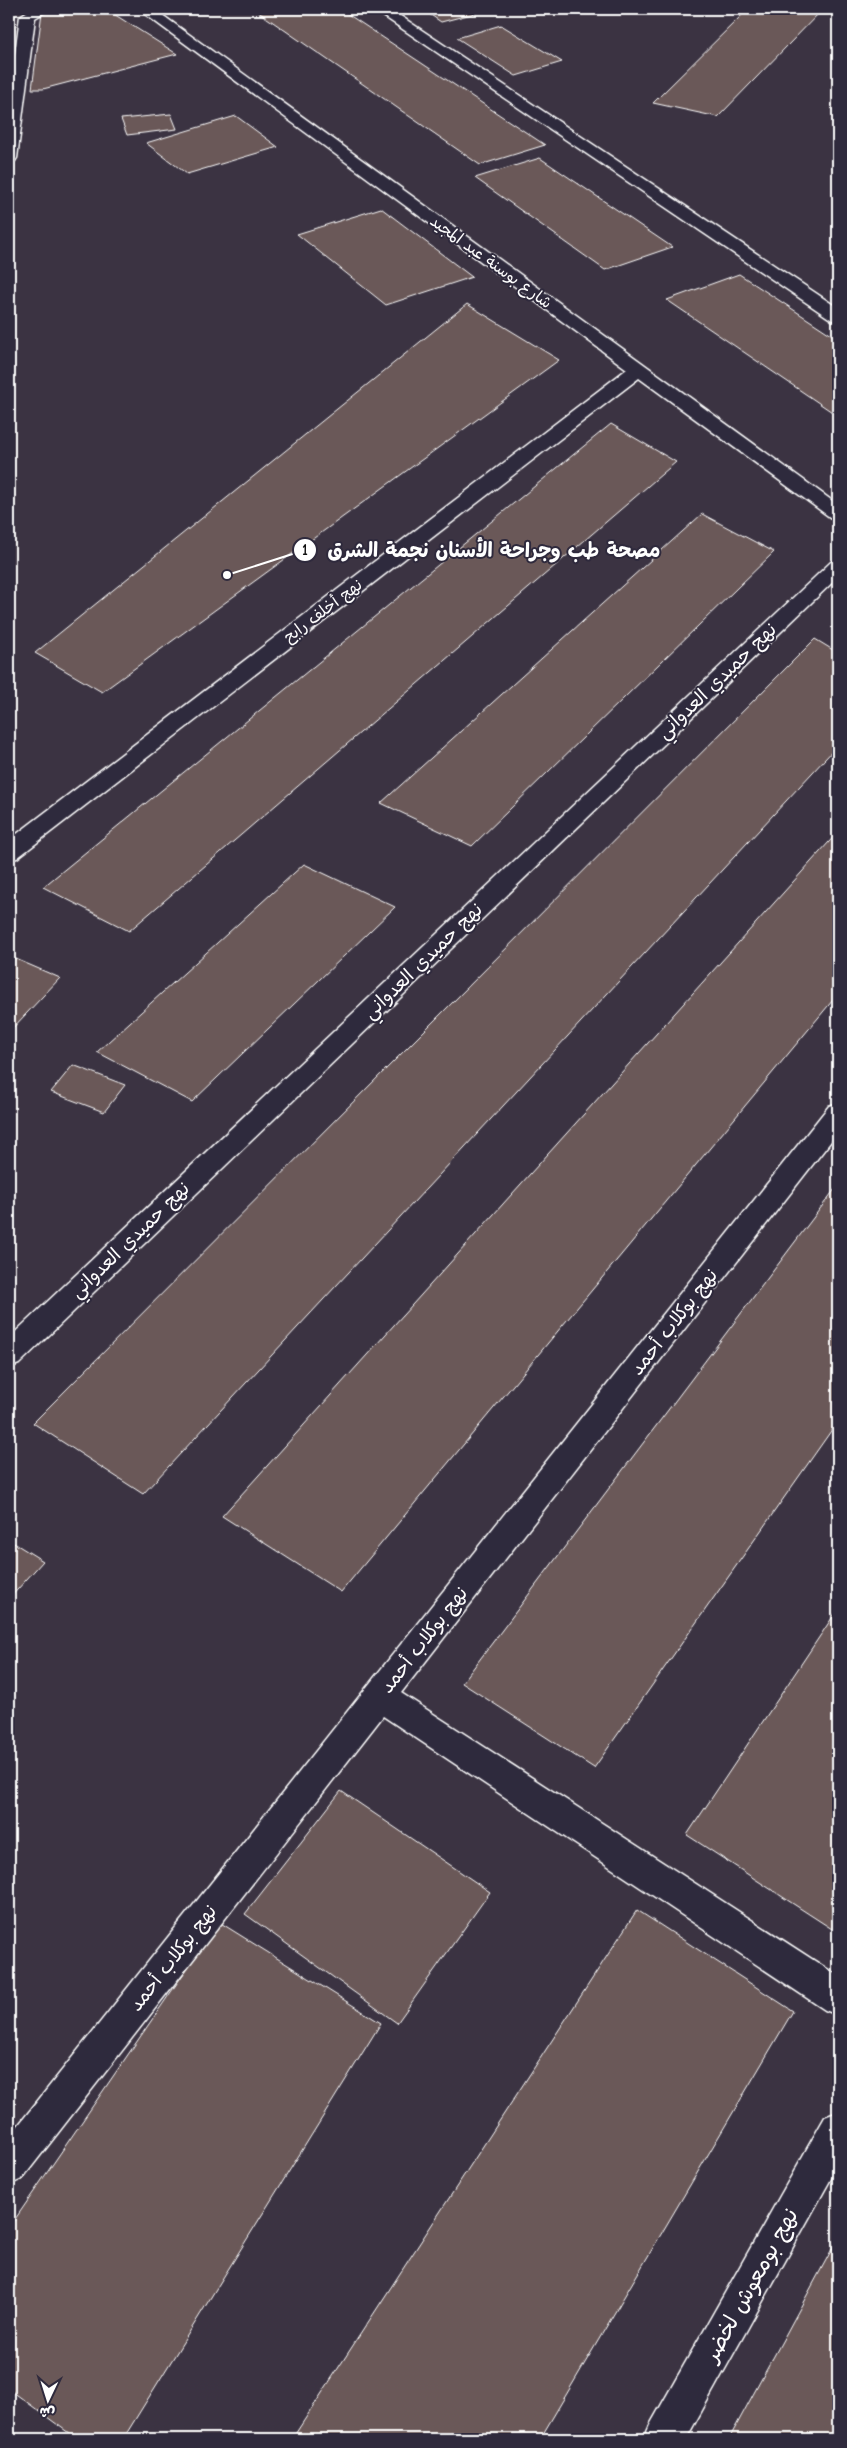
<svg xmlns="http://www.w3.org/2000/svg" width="847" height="2448" font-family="'Comic Neue','Playpen Sans Arabic',sans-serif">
<rect width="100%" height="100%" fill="#3b3342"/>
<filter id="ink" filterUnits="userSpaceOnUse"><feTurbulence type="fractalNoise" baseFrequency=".02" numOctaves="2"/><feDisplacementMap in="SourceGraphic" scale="10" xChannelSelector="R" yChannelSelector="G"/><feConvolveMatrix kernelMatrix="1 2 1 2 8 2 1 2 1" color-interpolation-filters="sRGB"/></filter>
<g filter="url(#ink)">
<g fill="#6b5958" stroke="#fff">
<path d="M70 9 109 11 177 54 43 89H32L42 12Z"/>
<path d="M254 9H340L545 145 480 165Z"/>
<path d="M422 9H491L441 22Z"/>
<path d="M748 9H823L718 117 653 103Z"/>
<path d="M501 25 562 62 516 76 457 38Z"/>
<path d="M171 114 177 129 127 135 121 119Z"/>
<path d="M236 116 278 147 187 174 146 143Z"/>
<path d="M540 158 672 247 605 270 475 178Z"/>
<path d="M381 208 472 277 386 305 297 234Z"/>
<path d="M739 274 838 339V416L667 300Z"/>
<path d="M467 304 559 360 102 692 35 653Z"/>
<path d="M611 424 676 462 129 931 43 887Z"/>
<path d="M702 514 774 552 472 846 381 803Z"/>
<path d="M815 639 838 653V745L143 1494 33 1423Z"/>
<path d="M838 832V994L341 1592 222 1516Z"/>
<path d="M304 864 395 907 192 1102 97 1052Z"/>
<path d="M9 956 60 978 9 1032Z"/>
<path d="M73 1065 125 1085 104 1112 51 1092Z"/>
<path d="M838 1185V1421L594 1768 462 1683Z"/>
<path d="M9 1540 43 1561 9 1599Z"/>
<path d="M838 1609V1919L832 1929 687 1835Z"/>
<path d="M341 1791 490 1892 397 2023 245 1914Z"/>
<path d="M637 1910 793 2011 540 2439H292Z"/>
<path d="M219 1922 381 2023 123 2439H77L9 2389V2228Z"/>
<path d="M838 2238V2439H729Z"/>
</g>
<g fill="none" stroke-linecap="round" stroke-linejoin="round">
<g stroke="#fff" stroke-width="3">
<g id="minor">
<path d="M31 9H50L35 18 17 158 15 161 9 163V100L20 16Z"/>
<path d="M138 9H154L838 505V520L831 518 639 378 17 858 9 860V840L627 369Z"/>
<path d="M373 9H390L838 308V321L832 320Z"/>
<path d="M838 560V577L19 1364 9 1368V1338L831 562Z"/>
<path d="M838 1103V1132L401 1693 838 1976V2015L825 2010 383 1716 22 2179 9 2185V2137L829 1106Z"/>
<path d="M838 2112V2166L686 2439H644L650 2425 825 2117Z"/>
</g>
</g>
<use href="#minor" fill="#2f2a3d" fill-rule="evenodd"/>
</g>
</g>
<g text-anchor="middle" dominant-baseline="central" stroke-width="4" stroke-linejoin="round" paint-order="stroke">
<g font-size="16" fill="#fff" stroke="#2f2a3d">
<text transform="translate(491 262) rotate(36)">شارع بوسنة عبد المجيد</text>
<text transform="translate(323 611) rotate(-37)">نهج أخلف رابح</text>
</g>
<g font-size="19" fill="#fff" stroke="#2f2a3d">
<text transform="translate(717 681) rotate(-44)">نهج حميدي العدواني</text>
<text transform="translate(423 961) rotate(-44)">نهج حميدي العدواني</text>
<text transform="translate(130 1240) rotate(-44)">نهج حميدي العدواني</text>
<text transform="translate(674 1322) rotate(-52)">نهج بوكلاب أحمد</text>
<text transform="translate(424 1640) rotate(-52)">نهج بوكلاب أحمد</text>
<text transform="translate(173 1958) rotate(-52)">نهج بوكلاب أحمد</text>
</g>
<g font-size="22" fill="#fff" stroke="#2f2a3d">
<text transform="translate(751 2285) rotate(-61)">نهج بومعوش لخضر</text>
</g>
</g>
<path fill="none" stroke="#fff" stroke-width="2" d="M227 575L305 550"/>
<g fill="#fff" stroke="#2f2a3d" stroke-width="2">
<circle cx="227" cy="575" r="5"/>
<circle cx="305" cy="550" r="12"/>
</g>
<g font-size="15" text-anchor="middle" font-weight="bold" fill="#111">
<text x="305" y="555">1</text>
</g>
<g font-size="20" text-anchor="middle" font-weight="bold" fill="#fff" stroke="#2f2a3d" stroke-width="4" stroke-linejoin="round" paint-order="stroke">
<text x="494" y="557">مصحة طب وجراحة الأسنان نجمة الشرق</text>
</g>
<rect width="847" height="2448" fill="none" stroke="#2f2a3d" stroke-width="30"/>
<rect x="15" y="15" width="817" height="2418" fill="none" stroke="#fff" stroke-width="2" filter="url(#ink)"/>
<g transform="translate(48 2400) rotate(184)" stroke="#2f2a3d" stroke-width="4" paint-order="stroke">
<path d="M0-4L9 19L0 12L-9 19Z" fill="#ffffff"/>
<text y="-8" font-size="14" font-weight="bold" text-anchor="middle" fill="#ffffff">ش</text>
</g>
</svg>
